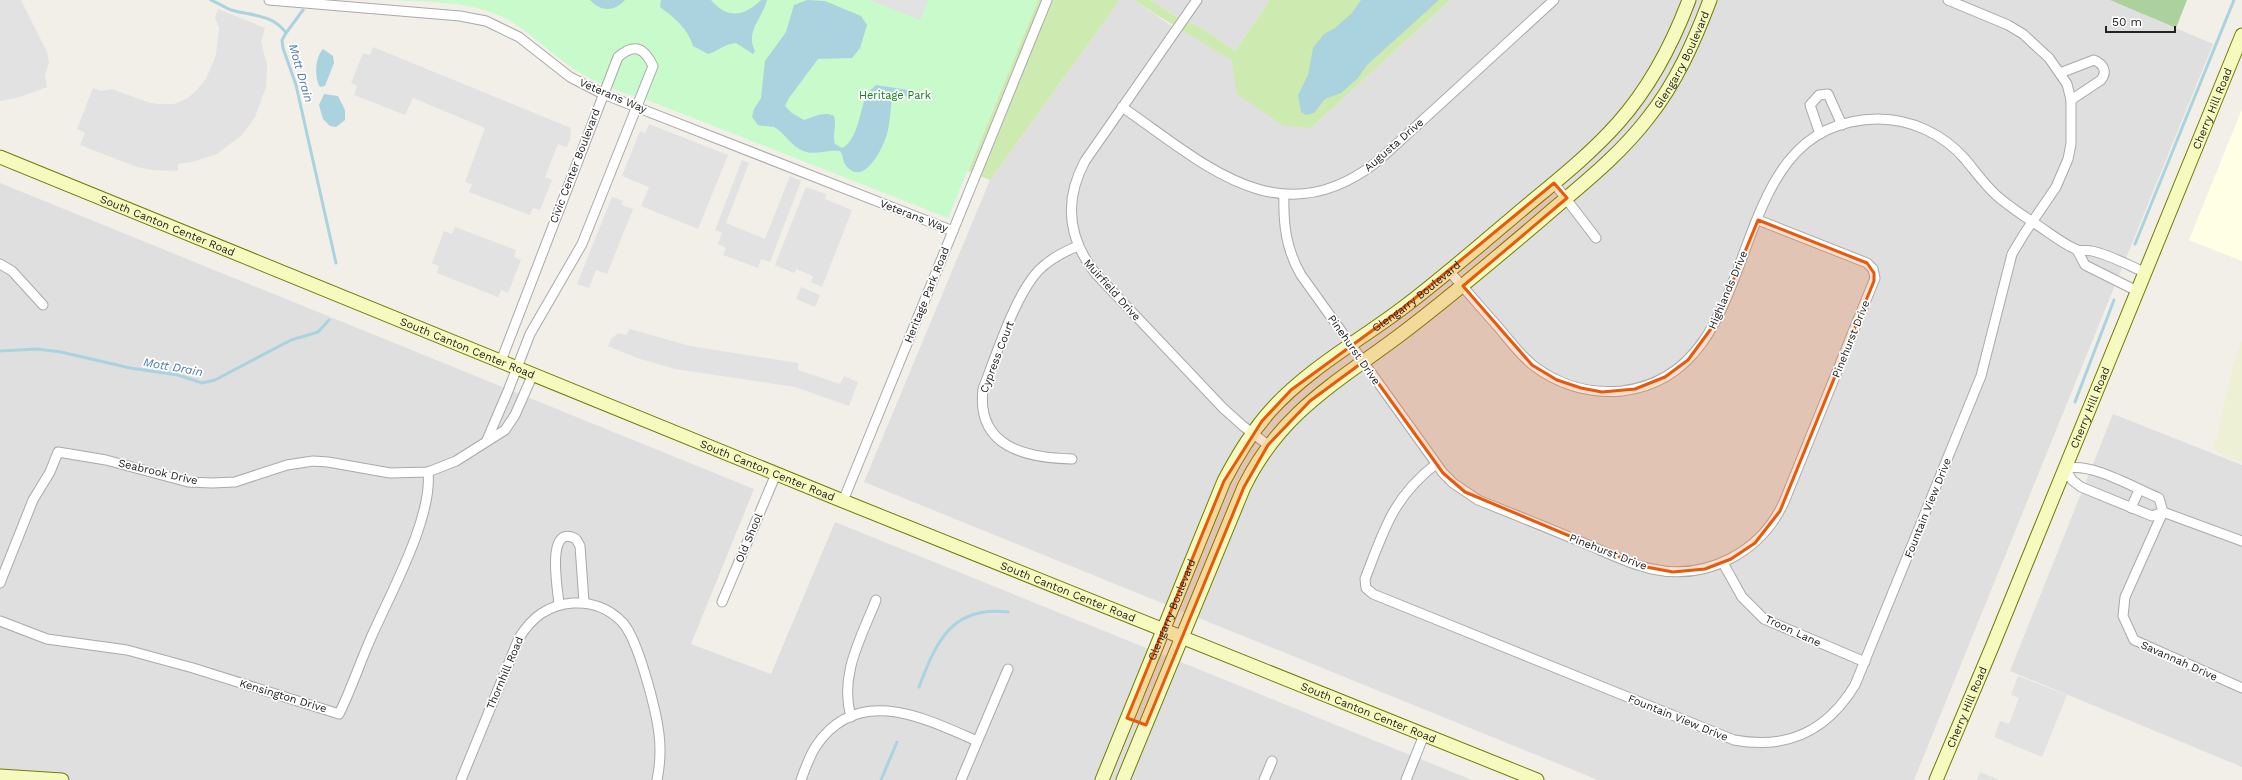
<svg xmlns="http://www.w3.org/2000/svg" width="2242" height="780" font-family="'Work Sans',sans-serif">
<rect width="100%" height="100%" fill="#f2efe9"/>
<g fill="#e0dfdf">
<path d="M1120 0H1134L1170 25 1186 31 1232 61 1311 128 1450 0H2110L2213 44 1914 780H1598L864 482 990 180Z"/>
<path d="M1151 0H1270L1235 51 1198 26 1173 15Z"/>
<path d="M0 183 754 489 691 644 771 674 835 522 1472 780H0Z"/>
<path d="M2113 414 2242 465V767L2010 671Z"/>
</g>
<path fill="#ffffe5" d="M2242 109V261L2189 240Z"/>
<path fill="#eef0d5" d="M2242 340V462L2217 452 2214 448 2233 366Z"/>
<g fill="#cdebb0">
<path d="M1038 0H1120L990 180 968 171Z"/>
<path d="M1134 0H1151L1173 15 1198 26 1235 51 1270 0H1450L1311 128 1284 126 1237 94 1232 61C1199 39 1166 22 1134 0Z"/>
</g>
<path fill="#add19e" d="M2110 0H2187L2176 28Z"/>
<path fill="#c8facc" d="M391 0H1038L948 218 647 100C618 92 587 80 564 62 544 47 527 30 505 18 471 1 428 2 391 0Z"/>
<g fill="#e2e2e2">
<path d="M0 0H21L47 52 49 62 45 76 47 87 17 98 0 101Z"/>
<path d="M870 0H928L920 20Z"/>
<path d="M218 9 265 28 261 42 267 65 266 87 255 117 242 135 217 154 192 162 178 164V171L152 170 137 167 80 145 85 133 77 129 93 88 101 91 112 89 150 103 159 104H174L188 98 197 90 206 79 216 55 219 28 215 17Z"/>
<path d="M373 47 571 128 570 140 567 147 558 144 545 177 552 180 540 210 533 208 530 215 469 192 472 184 465 182 485 128 413 98 405 115 354 95 357 86 351 83 363 53 370 55Z"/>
<path d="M649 124 728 155 698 229 641 206 649 187 622 176 640 131 645 133Z"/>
<path d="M742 160 749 163 726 223 765 239 790 176 801 181 770 262 761 259 758 268 723 255 726 248 718 244 722 233 715 230Z"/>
<path d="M806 187 826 194 825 199 852 210 822 287 811 282 813 276 796 269 794 273 775 265Z"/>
<path d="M612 197 623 201 622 205 633 209 607 274 596 270 589 288 577 284Z"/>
<path d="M455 227 516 250 514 257 521 260 508 293 501 290 498 297 437 273 439 266 432 263 444 231 452 234Z"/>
<path d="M801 287 820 295 815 307 796 299Z"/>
<path d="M630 329 690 346 798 363V370L840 384 844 376 858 382 849 406 795 387 675 369 637 358 608 346 611 339 618 333 626 335Z"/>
<path d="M2018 676 2067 695 2042 757 1994 737 2000 721 2009 724 2019 698 2011 695Z"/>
<path d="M1980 772 1999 780H1977Z"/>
</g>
<g fill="#aad3df">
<path d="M590 0H625C614 12 601 12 590 0Z"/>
<path d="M661 0H711C727 19 744 17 761 0H767C762 20 745 31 755 51L753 54 736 43C723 44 719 51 708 54L693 46C688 29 675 18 660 7Z"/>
<path d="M807 0 825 1 861 16 867 25 860 48 852 58 818 59 789 98 785 106 792 113 804 120C815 117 823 111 834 116 837 126 832 134 835 144L842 148C858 141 860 108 867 94 869 91 873 88 876 85L908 90 912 94 892 100C890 111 890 124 887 134 883 148 865 186 847 167 842 162 844 156 840 151 827 149 817 156 803 151 791 146 785 133 774 127 770 126 762 126 758 125L752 117 754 109 761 98 765 61 786 32 794 5Z"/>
<path d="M1361 0H1439L1367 65 1358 78 1341 93 1325 99 1314 113 1306 115 1301 112 1298 95 1308 75 1313 48 1324 34 1335 28 1352 13Z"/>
<path d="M323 49 333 56 334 63 325 86 320 87C314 78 315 57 323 49Z"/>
<path d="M324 94 338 96 345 110V120L336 127 330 126 323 119 319 105Z"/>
</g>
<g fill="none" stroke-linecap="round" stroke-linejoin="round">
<g stroke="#aad3df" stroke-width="3">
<path d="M211 0C218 3 224 7 231 10 252 16 273 14 286 33"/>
<path d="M303 10 286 33 282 40 283 48 296 85 336 263"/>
<path d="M2135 244 2234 0"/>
<path d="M0 351 37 349 61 352 130 368 178 375 202 383 215 380 291 340 318 332 329 320"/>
<path d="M2075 402 2114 300"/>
<path d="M919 687C936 642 952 605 1008 612"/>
<path d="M881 780 897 742"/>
</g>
<g stroke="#a9a9a9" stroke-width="11">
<g id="street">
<path d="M269 0 460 16 486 21 519 37 570 77 603 94 953 231"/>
<path d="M1197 0 1085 161C1063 202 1068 239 1096 274L1223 408 1243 426 1268 445"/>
<path d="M2060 73 2094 60C2103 64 2108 71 2101 80L2071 100"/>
<path d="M1122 107C1204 163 1279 239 1378 161L1554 0"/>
<path d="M1820 134 1810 105 1819 95 1828 94 1842 125"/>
<path d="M1554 183 1596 238"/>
<path d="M1284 194C1283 224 1286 249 1301 275L1443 473 1453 483 1478 500C1511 513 1545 527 1579 541 1602 550 1627 564 1652 569 1707 581 1761 552 1784 502L1875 278 1873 269 1867 263 1758 220"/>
<path d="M2077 250 2085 265 2137 291"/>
<path d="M0 264 12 271 43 305"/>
<path d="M1449 271C1466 290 1482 309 1499 328 1510 341 1520 355 1534 366 1559 385 1590 394 1622 391 1775 373 1713 120 1878 119 1911 119 1943 134 1965 159 1975 171 1984 184 1996 195 2007 205 2021 214 2034 223 2046 230 2065 246 2078 250 2082 251 2088 250 2092 251 2110 255 2128 265 2144 272"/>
<path d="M487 440 508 391 530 334 582 244 653 66C644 47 634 43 618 57L501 361"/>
<path d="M1072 459C1026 458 976 447 983 389 996 356 1015 295 1039 270 1050 259 1063 252 1078 246"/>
<path d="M1436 464C1393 497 1384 530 1365 579L1366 588 1373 594 1734 740C1788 750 1827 731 1855 685L1981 376 2012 254 2024 234 2056 187 2068 159 2071 144V100L2067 84 2049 58 2023 34 2008 25 1948 0"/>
<path d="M843 501 1047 0"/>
<path d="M2131 508 2139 490"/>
<path d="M2163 512 2159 498C2134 488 2090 461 2065 469L2072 480 2081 487 2152 516 2163 512 2242 541"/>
<path d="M2163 512 2125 597 2123 616 2134 640 2242 688"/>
<path d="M1723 563 1742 597 1764 619 1865 662"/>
<path d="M0 583 33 500 50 472 58 452 106 460 188 482 212 483 235 482 287 465 313 461 328 462 390 473 428 472 456 461 505 430 515 415 533 374"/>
<path d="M722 602 776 474"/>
<path d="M559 604C558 591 545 522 576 539L580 546 584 602"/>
<path d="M0 621 47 639 127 650 193 668 339 714C351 690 359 665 370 640 389 596 433 518 428 472"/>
<path d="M851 717C839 675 861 638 876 600"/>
<path d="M461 780 519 638C532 617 548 605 573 603 591 602 609 608 622 622 638 638 656 710 659 734 661 750 660 765 657 780"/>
<path d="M801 780C805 769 809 757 816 746 858 684 924 718 977 741"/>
<path d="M961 780 1008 669"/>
<path d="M1264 780 1272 761"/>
<path d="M1406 780 1424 735"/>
</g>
</g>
<g stroke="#707d05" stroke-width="15">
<g id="secondary">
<path id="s1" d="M0 157 843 501 1537 780"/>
<path d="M0 776 62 780"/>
<path id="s2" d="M1102 780 1224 481C1237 456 1252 431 1271 410 1307 370 1357 342 1400 310 1439 281 1475 249 1511 219 1547 188 1586 159 1618 123 1650 87 1672 45 1689 0"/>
<path id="s3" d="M1123 780 1244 487C1281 412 1336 383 1400 335 1449 298 1496 258 1543 218 1580 186 1618 157 1648 118 1676 83 1694 42 1710 0"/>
<path id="s4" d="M1936 780 1992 647 2242 35"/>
</g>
</g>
<use href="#street" stroke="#fff" stroke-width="9"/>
<use href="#secondary" stroke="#f7fabf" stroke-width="13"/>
</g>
<path fill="#e8590c" fill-opacity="0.2" stroke="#e8590c" stroke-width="3" stroke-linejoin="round" d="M1554 183 1567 198 1463 286 1532 365 1557 380 1581 388 1602 392 1635 389 1665 377 1688 360 1716 322 1758 220 1867 263 1874 273V281L1780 511 1755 543 1731 559 1705 569 1673 572 1641 566 1465 492 1443 473 1363 362 1310 401 1268 445 1244 487 1146 725 1127 718 1224 481 1262 421 1291 390 1403 308Z"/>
<g text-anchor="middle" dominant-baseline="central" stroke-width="3.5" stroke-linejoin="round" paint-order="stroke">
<g font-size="11" fill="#222" stroke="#fff">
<text stroke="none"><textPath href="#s3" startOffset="935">Glengarry Boulevard</textPath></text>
<text transform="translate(613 96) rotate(23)">Veterans Way</text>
<text stroke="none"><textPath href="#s4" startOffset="726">Cherry Hill Road</textPath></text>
<text transform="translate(1394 145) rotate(-41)">Augusta Drive</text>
<text transform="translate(575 166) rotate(-69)">Civic Center Boulevard</text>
<text transform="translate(914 216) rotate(21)">Veterans Way</text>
<text stroke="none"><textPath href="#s1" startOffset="181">South Canton Center Road</textPath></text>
<text transform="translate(1112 290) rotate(48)">Muirfield Drive</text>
<text transform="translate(1728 290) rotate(-67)">Highlands Drive</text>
<text transform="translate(927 295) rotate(-68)">Heritage Park Road</text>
<text stroke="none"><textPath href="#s2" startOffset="593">Glengarry Boulevard</textPath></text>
<text transform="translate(1851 339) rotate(-68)">Pinehurst Drive</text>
<text stroke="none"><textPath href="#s1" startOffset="505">South Canton Center Road</textPath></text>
<text transform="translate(1354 350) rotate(55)">Pinehurst Drive</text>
<text transform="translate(997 357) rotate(-69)">Cypress Court</text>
<text stroke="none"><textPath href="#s4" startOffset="403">Cherry Hill Road</textPath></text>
<text stroke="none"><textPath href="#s1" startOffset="829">South Canton Center Road</textPath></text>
<text transform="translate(158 472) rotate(13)">Seabrook Drive</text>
<text transform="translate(1928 508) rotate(-68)">Fountain View Drive</text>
<text transform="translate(749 538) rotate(-67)">Old Shool</text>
<text transform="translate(1608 552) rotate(21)">Pinehurst Drive</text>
<text stroke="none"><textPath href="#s1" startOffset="1153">South Canton Center Road</textPath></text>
<text stroke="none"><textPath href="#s2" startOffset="184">Glengarry Boulevard</textPath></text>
<text transform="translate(1793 631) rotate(25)">Troon Lane</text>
<text transform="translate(2179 661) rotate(24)">Savannah Drive</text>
<text transform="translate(505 673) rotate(-67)">Thornhill Road</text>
<text transform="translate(283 696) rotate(17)">Kensington Drive</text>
<text stroke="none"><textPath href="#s4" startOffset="79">Cherry Hill Road</textPath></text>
<text stroke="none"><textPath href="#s1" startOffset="1477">South Canton Center Road</textPath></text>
<text transform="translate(1678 718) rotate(22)">Fountain View Drive</text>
</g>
<g font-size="11" fill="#0c8416" stroke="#fff">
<text x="895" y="95">Heritage Park</text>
</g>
<g font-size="12" font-style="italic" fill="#4a7aab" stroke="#fff">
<text transform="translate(301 73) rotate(74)">Mott Drain</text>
<text transform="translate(173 367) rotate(10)">Mott Drain</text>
</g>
</g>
<path d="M2106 26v6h69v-6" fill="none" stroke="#222222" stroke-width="2"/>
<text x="2112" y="26" font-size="12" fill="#222222" stroke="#ffffff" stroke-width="3" paint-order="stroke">50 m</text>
</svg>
